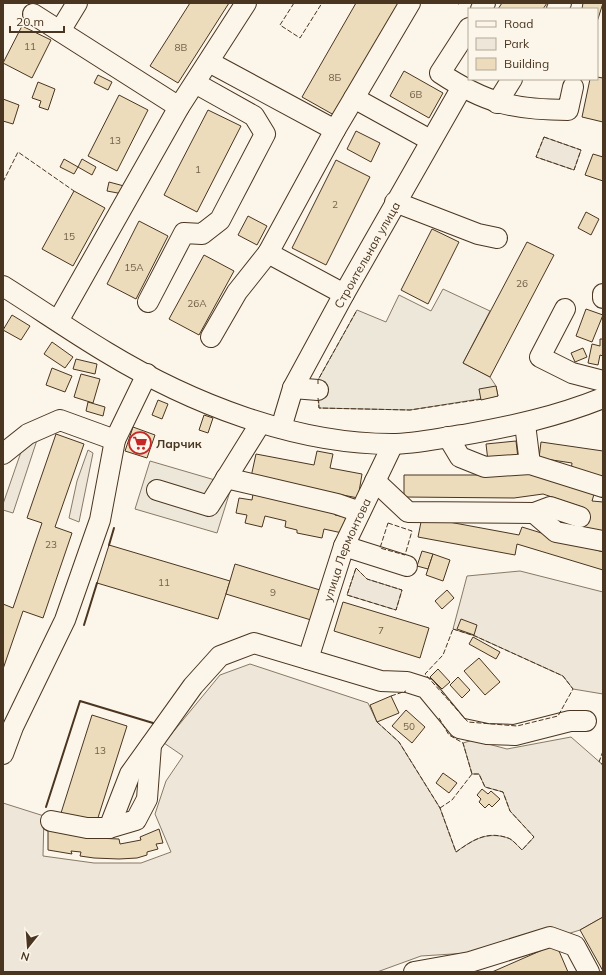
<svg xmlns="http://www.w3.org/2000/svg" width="606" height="975" font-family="Mulish,sans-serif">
<rect width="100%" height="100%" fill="#fbf6e9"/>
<g fill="#ede6d9" stroke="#887966">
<path d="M544 137 581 150 574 170 536 157Z"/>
<path d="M37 440 13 513 3 510V504L21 452Z"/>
<path d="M88 450 93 453 79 522 69 518 77 481Z"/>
<path d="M356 568 367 579 402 590 396 610 347 595Z"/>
<path d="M520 571 603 592V694L573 689 563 676 475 636 453 629 467 576Z"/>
<path d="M250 664 368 703 377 722 399 742 440 808 456 852C472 840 487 831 508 838 512 839 518 846 522 850L534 837 510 811 503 792 485 787 479 774H472L463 743 473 740 507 749 571 737 603 765V917L580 930 564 935 468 953 421 956 377 972H3V803L44 816 43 856 94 863H141L171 852 155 814 166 781 183 756 164 743 220 675Z"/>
</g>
<g fill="#ede7d9" stroke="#887966">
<path d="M443 289 490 311 463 363 490 377 496 386 498 396 410 410 319 408 318 380 357 310 386 322 399 295 431 311Z"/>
<path d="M150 461 232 485 217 533 135 509Z"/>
</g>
<g fill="#ecdcbc" stroke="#4a3520">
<path d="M190 3H229L178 83 150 66Z"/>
<path d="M356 3H399L334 115 302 97Z"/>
<path d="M502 3H547L543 9H498Z"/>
<path d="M583 3H603L597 22V9H582Z"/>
<path d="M22 26 51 40 32 78 3 63Z"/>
<path d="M404 71 443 93 429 118 390 96Z"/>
<path d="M98 75 112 82 108 90 94 83Z"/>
<path d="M597 77 603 78V122L582 117 590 79H597Z"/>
<path d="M38 82 55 89 48 110 39 107 41 101 32 98Z"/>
<path d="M119 95 148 110 117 171 88 156Z"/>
<path d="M3 99 19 105 13 124 3 121Z"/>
<path d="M208 110 241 126 197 212 164 195Z"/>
<path d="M356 131 380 143 371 162 347 149Z"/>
<path d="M593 154 603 157V181L585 175Z"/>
<path d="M64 159 78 167 74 174 60 167Z"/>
<path d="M82 159 96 167 92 175 78 167Z"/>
<path d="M336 160 370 177 326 265 292 248Z"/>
<path d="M109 182 124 186 123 194 107 191Z"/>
<path d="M74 191 105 208 73 266 42 249Z"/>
<path d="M586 212 599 219 591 235 578 228Z"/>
<path d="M248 216 267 226 257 245 238 235Z"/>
<path d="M139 221 168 236 136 299 107 284Z"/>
<path d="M432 229 459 242 428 304 401 290Z"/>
<path d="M527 242 554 255 490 377 463 363Z"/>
<path d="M204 255 234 271 199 335 169 319Z"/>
<path d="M586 309 603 315 592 342 576 336Z"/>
<path d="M12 315 30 326 21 340 3 330Z"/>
<path d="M600 339H603V356L600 355 598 365 588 363 592 344 600 346Z"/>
<path d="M52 342 73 357 65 368 44 354Z"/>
<path d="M583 348 587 357 575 362 571 353Z"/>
<path d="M76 359 97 364 95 374 73 369Z"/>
<path d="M52 368 72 376 65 392 46 385Z"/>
<path d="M81 374 100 379 93 403 74 397Z"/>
<path d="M496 386 498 396 481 400 479 389Z"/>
<path d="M158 400 168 404 162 419 152 415Z"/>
<path d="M88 402 105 407 103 416 86 411Z"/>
<path d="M204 415 213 418 208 433 199 430Z"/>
<path d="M133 427 155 435 147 458 125 451Z"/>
<path d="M56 434 84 444 55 527 72 533 43 618 23 611 3 669V604L13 608 42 523 27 518Z"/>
<path d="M516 441 518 458 488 461 486 444Z"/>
<path d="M541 442 603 451V476L571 471 572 463 539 458Z"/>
<path d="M317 451 333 454 330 468 362 474 358 498 251 477 256 454 314 465Z"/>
<path d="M540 472 595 491 592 501 603 502V531L582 528 585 508 543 494 514 498 404 497V475H514Z"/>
<path d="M253 494 335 512V515L346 517 342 533 324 529 322 538 297 533V530L285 527 286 521 265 516 262 527 245 523 247 515 236 513 239 498 252 500Z"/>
<path d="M422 517 519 535 522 527 603 552V570L517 544 515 555 418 537Z"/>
<path d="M109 545 230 581 218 619 97 583Z"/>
<path d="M422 551 433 554 428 569 417 566Z"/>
<path d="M433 554 450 560 443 581 426 575Z"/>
<path d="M235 564 320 590 311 620 226 594Z"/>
<path d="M447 590 454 598 442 609 435 601Z"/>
<path d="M343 602 429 628 420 658 334 631Z"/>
<path d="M461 619 477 625 474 635 457 629Z"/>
<path d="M473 637 500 652 496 659 469 644Z"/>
<path d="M479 658 500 682 485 695 464 671Z"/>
<path d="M438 669 450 682 442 689 430 677Z"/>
<path d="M458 677 470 690 462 698 450 685Z"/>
<path d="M391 696 399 713 377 722 370 705Z"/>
<path d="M406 710 425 727 412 743 392 726Z"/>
<path d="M92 715 127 726 96 824 61 813Z"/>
<path d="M443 773 457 783 449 793 436 783Z"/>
<path d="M482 789 488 794 491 791 500 799 492 807 489 804 485 808 479 802 481 799 477 795Z"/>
<path d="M48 828 96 838 119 839 120 844 141 840 140 837 159 829 163 843 156 844 158 849 147 852V855L137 858 119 859 94 858 80 856 81 852 71 851 72 854 48 850Z"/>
<path d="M603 917V971L580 930Z"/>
<path d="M556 944 568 972H492Z"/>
</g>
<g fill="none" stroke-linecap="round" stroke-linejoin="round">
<g stroke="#4a3520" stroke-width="22">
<g id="minor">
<path d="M481 9 485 3"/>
<path d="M557 9 561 3"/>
<path d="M33 14 179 107"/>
<path d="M469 28 440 73C485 103 514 110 568 110L573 87"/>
<path d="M60 31 77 3"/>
<path d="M209 62 335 130 354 98 430 140"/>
<path d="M354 98 410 3"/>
<path d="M497 103 512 79"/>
<path d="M335 130 268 253 344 294"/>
<path d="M395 202 478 234 497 238"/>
<path d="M3 286C38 308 71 331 106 352 190 403 294 444 392 444 415 444 440 438 463 435 513 426 555 417 603 398"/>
<path d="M603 294V298"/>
<path d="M148 302 184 233 202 234 220 220 265 134 254 116 195 83"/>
<path d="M565 309 540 357 572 373 603 381"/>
<path d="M58 321 179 107 246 3"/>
<path d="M211 337 237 292 268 253"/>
<path d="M293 388 318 390"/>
<path d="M525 424 530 464"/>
<path id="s1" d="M281 428 293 388 344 294 462 87"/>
<path d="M448 437 460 457 485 467 530 464 603 487"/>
<path d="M3 454 28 434 60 420 115 440"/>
<path d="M226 478 337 504 360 512"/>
<path d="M375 481 408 512 534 513 550 507 580 517"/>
<path d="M157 490 209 506 260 424"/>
<path d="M534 513 556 532 603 541"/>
<path d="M344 546 407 566"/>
<path id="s2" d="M308 659 344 546 393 444"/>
<path d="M3 754 13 727 65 620 100 520 115 440 147 374"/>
<path d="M51 821 87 828H109L136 820 147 799 151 745"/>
<path d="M109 828 130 774 193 686 220 656 254 643 381 681 407 682 426 688 459 728 487 734 515 735 570 721H586"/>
<path d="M414 972 470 962 550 937 575 946 589 972"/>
</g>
</g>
<use href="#minor" stroke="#fbf6e9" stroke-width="20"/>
<g stroke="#4a3520" stroke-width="1" stroke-dasharray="5 2" stroke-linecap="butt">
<path d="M294 3 280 25 300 38 322 3"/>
<path d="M456 3 459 4V3"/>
<path d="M544 137 581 150 574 170 536 157Z"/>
<path d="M3 182 18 152 74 191"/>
<path d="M318 384V380L357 310"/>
<path d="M318 398 319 408 410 410 483 399"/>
<path d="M388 523 412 531 405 555 380 548Z"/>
<path d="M356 568 367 579 402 590 396 610 347 595Z"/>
<path d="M453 629 475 636 563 676 573 689 558 716 517 726 468 722 425 674 443 655Z"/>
<path d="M391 696 406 691"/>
<path d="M377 722 399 742 440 808 456 852C472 841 486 830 508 838 512 839 518 846 522 850L534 837 510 811 503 792 485 787 479 774H472L463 743 449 735 439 718"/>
<path d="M603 751 599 762 603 765"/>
<path d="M440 808 452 800 472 774"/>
</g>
<g stroke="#4a3520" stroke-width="2">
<path d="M109 545 114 528"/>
<path d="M84 625 97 583"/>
<path d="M46 807 80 701 153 723"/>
</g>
</g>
<defs>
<g id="supermarket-ring" transform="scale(1.15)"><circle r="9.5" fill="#fbf6e9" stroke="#c62828" stroke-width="1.5"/><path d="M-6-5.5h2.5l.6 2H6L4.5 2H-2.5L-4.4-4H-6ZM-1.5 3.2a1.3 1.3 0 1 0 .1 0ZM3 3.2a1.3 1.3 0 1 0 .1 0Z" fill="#c62828"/></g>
</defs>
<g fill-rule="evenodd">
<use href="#supermarket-ring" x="140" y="443"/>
</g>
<g text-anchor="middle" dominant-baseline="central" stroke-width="3" stroke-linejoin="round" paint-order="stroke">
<g font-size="10" fill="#725f47">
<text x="30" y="46">11</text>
<text x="181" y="47">8В</text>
<text x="335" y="77">8Б</text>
<text x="416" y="94">6В</text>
<text x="115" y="140">13</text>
<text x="198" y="169">1</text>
<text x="335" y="204">2</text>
<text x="69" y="236">15</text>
<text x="134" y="267">15А</text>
<text x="522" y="283">26</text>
<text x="197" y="303">26А</text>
<text x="51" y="544">23</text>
<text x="164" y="582">11</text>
<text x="273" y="592">9</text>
<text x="381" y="630">7</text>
<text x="409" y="726">50</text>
<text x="100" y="750">13</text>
</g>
<g font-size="12" fill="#4a3520" stroke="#fbf6e9">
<text stroke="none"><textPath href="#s1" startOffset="194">Строительная улица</textPath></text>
<text stroke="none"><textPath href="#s2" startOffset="116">улица Лермонтова</textPath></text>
</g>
<g font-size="12" font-weight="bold" fill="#4a3520" stroke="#fbf6e9" text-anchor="start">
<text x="156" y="443">Ларчик</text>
</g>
</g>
<rect width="606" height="975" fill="none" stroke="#4a3520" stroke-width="8"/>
<rect x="468" y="8" width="130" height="72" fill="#fbf6e9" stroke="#b4a999"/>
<rect x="476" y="21" width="20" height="6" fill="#fbf6e9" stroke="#b4a999"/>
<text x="504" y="28" font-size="12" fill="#4a3520">Road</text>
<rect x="476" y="38" width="20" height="12" fill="#ede6d9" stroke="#b4a999"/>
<text x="504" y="48" font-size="12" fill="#4a3520">Park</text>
<rect x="476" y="58" width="20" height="12" fill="#ecdcbc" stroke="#b4a999"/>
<text x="504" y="68" font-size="12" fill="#4a3520">Building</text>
<g transform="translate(28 947) rotate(197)" stroke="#fbf6e9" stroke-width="3" paint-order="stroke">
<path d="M0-3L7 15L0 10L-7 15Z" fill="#4a3520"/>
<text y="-6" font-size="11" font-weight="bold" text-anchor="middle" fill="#4a3520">N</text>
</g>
<path d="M10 26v6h54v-6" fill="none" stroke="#4a3520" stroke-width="2"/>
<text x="16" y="26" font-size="12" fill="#4a3520" stroke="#fbf6e9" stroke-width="3" paint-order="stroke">20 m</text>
</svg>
